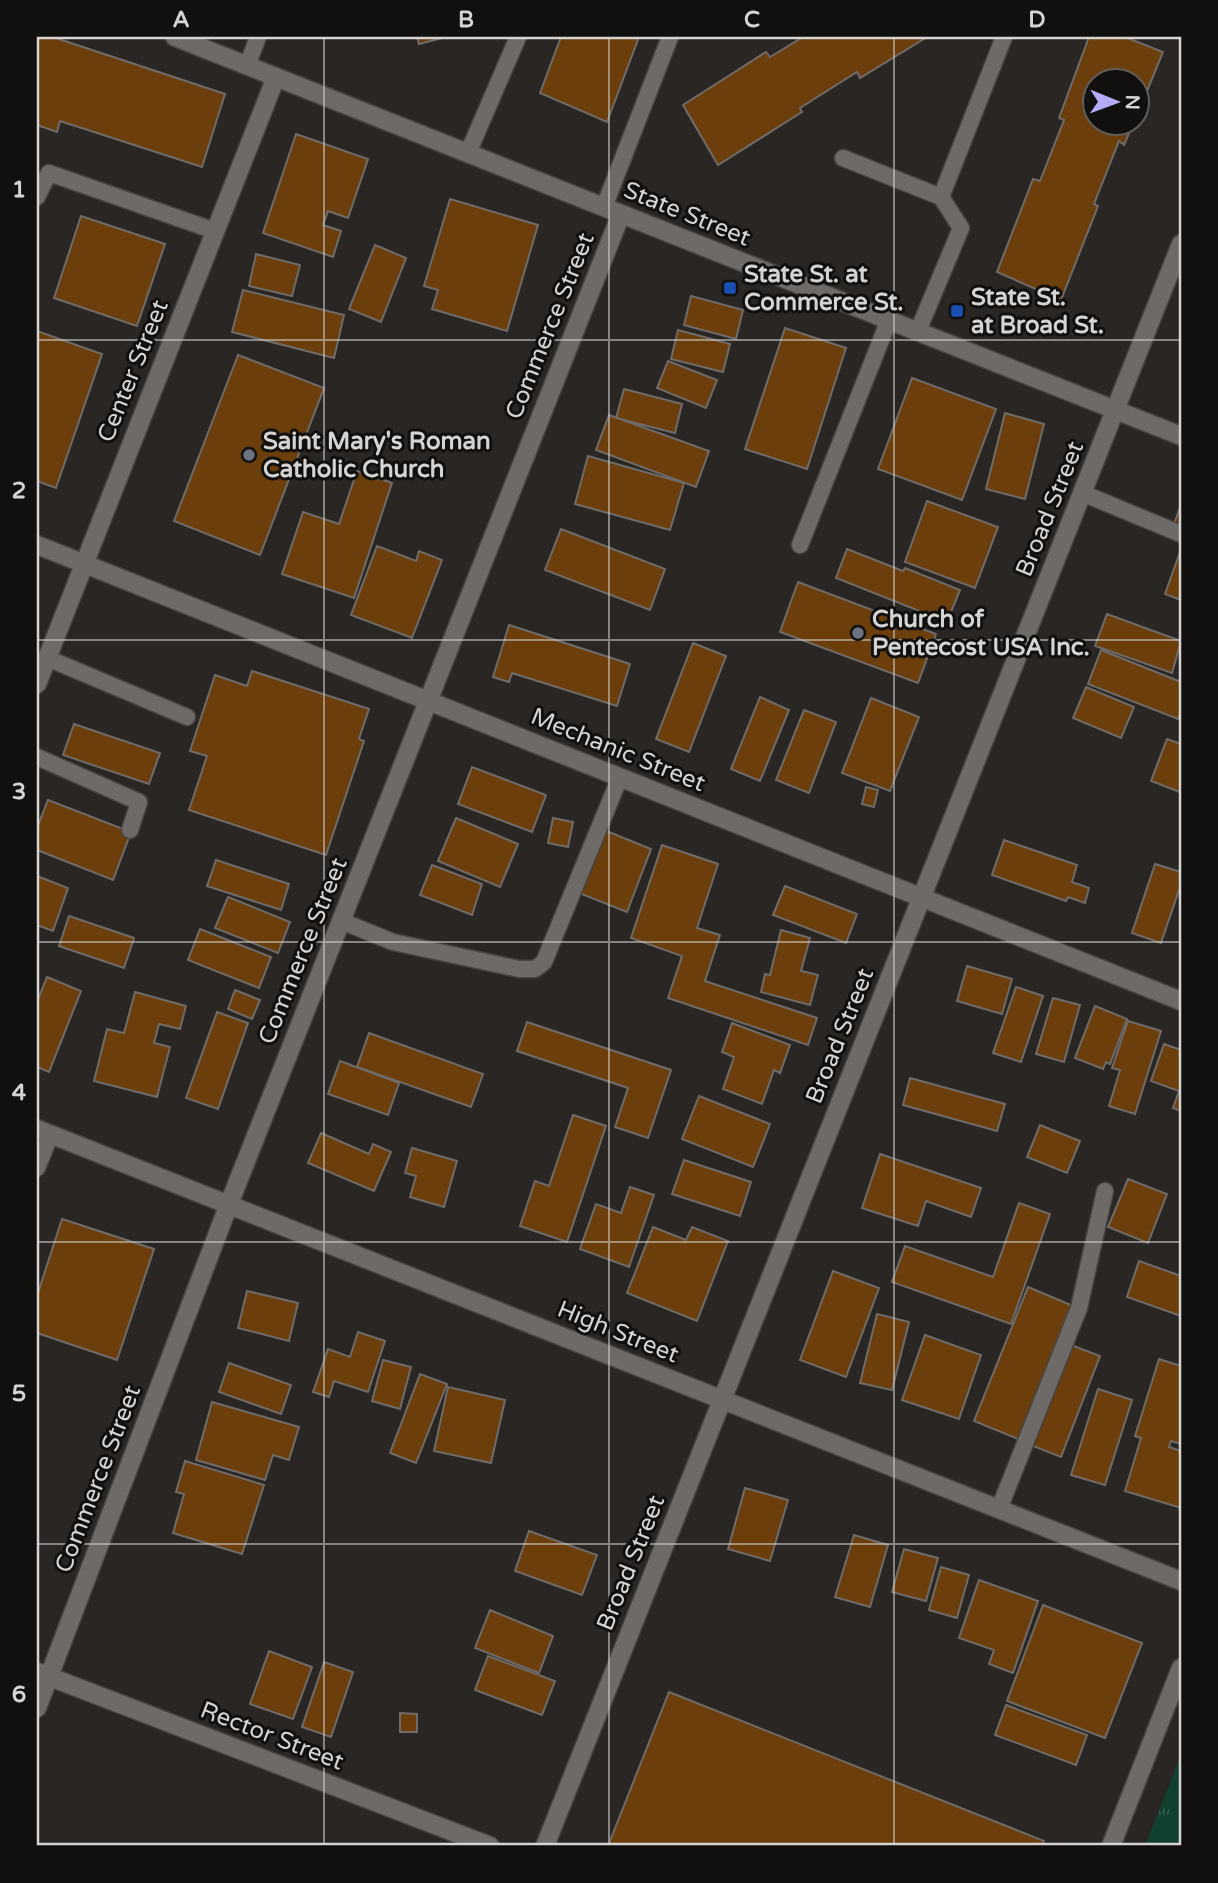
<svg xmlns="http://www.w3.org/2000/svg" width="1218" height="1883" font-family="'Varela Round',sans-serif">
<defs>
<pattern id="grass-tufts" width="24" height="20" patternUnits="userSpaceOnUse" patternTransform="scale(1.75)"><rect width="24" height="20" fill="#10402e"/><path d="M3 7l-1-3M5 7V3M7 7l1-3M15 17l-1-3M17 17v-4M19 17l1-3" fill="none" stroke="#325b4b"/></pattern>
</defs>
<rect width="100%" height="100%" fill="#292624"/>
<path fill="url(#grass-tufts)" d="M1181 1755V1846H1145Z"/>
<g fill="#6b3e0b" stroke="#6f6b68" stroke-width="2">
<path d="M37 37H53L225 94 202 167 60 121 57 132 37 125Z"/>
<path d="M417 37H446L419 44Z"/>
<path d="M561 37H639L607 122 540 93Z"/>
<path d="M803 37H927L860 78 857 72 800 108 802 112 718 165 683 105 766 52 770 57Z"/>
<path d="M1089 37H1125L1163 52 1138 113V80H1096V122H1134L1124 145 1119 141 1094 204 1098 206 1061 300 997 272 1033 179 1040 181 1064 120 1059 118Z"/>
<path d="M296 134 368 159 348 218 328 211 323 225 341 231 333 257 263 233Z"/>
<path d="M450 199 538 225 507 331 432 309 438 290 424 286Z"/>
<path d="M81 216 165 244 137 326 54 298Z"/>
<path d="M375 245 406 258 381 322 349 309Z"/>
<path d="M256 254 300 265 292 296 249 286Z"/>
<path d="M243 290 344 315 334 358 232 332Z"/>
<path d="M691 296 743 310 736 339 684 325Z"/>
<path d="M785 328 846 348 807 469 745 449Z"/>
<path d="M678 330 730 344 723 372 671 359Z"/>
<path d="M37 331 102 354 56 488 37 481Z"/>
<path d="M238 355 324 388 260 555 174 521Z"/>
<path d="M668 361 717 380 706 408 657 388Z"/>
<path d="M912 378 996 409 962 500 878 469Z"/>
<path d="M624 389 682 404 675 433 616 418Z"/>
<path d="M1005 413 1044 424 1025 499 986 489Z"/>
<path d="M609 415 709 451 696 487 596 450Z"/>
<path d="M588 456 684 483 670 530 575 504Z"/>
<path d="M357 471 392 483 354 598 282 574 303 512 339 524Z"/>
<path d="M927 501 998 527 975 588 905 562Z"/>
<path d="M1181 505V527L1174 524Z"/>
<path d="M561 529 665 569 650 610 545 570Z"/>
<path d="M377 546 416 561 419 551 442 560 412 638 351 615Z"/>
<path d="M847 549 903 571 905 568 960 590 947 622 836 578Z"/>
<path d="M1180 552 1181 553V600L1165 594Z"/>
<path d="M798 582 936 634 918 683 780 632Z"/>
<path d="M1107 614 1181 641 1172 673 1095 646Z"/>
<path d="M509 625 630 664 617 706 512 673 509 682 493 677Z"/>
<path d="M693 643 726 656 689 752 656 739Z"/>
<path d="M1101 650 1181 682V710L1178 719 1088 684Z"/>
<path d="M252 671 369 709 359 739 364 741 326 855 189 810 207 756 190 751 215 675 247 686Z"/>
<path d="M1086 687 1134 707 1121 738 1073 718Z"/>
<path d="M760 697 789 710 760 781 731 769Z"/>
<path d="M871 698 919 717 890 791 842 773Z"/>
<path d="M804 710 836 722 809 793 776 780Z"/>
<path d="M74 724 160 753 149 784 63 755Z"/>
<path d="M1167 739 1181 744 1180 792 1151 781Z"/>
<path d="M472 767 546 795 532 832 458 804Z"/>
<path d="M866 787 878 790 874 807 862 804Z"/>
<path d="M48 800 131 832 113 880 37 850V828Z"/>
<path d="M456 818 518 844 500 887 438 861Z"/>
<path d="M553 818 573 822 568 847 548 843Z"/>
<path d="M604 830 651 849 627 912 579 893Z"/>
<path d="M1004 840 1077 865 1072 882 1089 888 1085 903 1068 897 1066 901 992 875Z"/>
<path d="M662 845 718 864 697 928 720 935 705 981 817 1018 808 1045 668 998 682 956 631 938Z"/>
<path d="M216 860 289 884 281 910 207 886Z"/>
<path d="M1155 864 1181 872V884L1161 943 1132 933Z"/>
<path d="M432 865 482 884 472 915 420 895Z"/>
<path d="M37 876 68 888 53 931 37 925Z"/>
<path d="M785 886 857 914 846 943 773 915Z"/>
<path d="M228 897 290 922 278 953 215 928Z"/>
<path d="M69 916 134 938 124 968 59 946Z"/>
<path d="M200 929 271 957 259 988 188 960Z"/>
<path d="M781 930 810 938 801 971 818 975 810 1005 761 992 765 974 770 975Z"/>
<path d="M967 966 1012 979 1002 1014 957 1001Z"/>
<path d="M47 977 81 991 49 1072 37 1067V1002Z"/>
<path d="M1016 987 1043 996 1021 1062 993 1053Z"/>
<path d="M235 990 260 1000 252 1019 228 1009Z"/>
<path d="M135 992 186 1006 180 1029 159 1024 154 1043 170 1047 157 1097 94 1081 107 1029 124 1033Z"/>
<path d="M1053 998 1080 1005 1064 1062 1036 1054Z"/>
<path d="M1095 1006 1127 1019 1110 1064 1106 1062 1103 1069 1075 1058Z"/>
<path d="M217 1012 248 1023 218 1109 186 1098Z"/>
<path d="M1128 1021 1161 1031 1135 1114 1109 1106 1120 1070 1112 1068Z"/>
<path d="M527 1022 671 1070 648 1138 615 1127 628 1088 517 1051Z"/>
<path d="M732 1023 790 1045 780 1073 774 1070 762 1104 723 1089 734 1057 722 1052Z"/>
<path d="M369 1033 483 1074 471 1107 357 1067Z"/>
<path d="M1164 1044 1181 1050V1111L1173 1108 1179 1091 1151 1081Z"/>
<path d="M340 1061 399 1083 388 1115 328 1094Z"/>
<path d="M910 1078 1005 1104 997 1131 903 1105Z"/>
<path d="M699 1096 770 1124 753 1167 682 1139Z"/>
<path d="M573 1115 606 1126 567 1242 520 1226 535 1181 549 1186Z"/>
<path d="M1040 1125 1080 1141 1067 1173 1027 1157Z"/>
<path d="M321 1133 369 1154 373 1144 391 1152 374 1191 308 1163Z"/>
<path d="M412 1148 457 1161 444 1207 410 1197 416 1176 405 1173Z"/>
<path d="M880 1154 981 1188 971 1217 926 1201 918 1226 862 1208Z"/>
<path d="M684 1160 751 1182 740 1216 672 1194Z"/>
<path d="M1128 1179 1167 1194 1148 1243 1108 1227Z"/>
<path d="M630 1187 654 1195 629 1267 580 1249 596 1204 621 1213Z"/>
<path d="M1019 1203 1050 1214 1011 1324 892 1282 905 1246 993 1277Z"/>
<path d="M62 1219 154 1249 117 1360 37 1333V1296Z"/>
<path d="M653 1227 686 1240 692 1227 728 1241 697 1321 627 1293Z"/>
<path d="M1139 1261 1181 1276V1316L1127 1297Z"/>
<path d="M833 1271 879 1288 846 1377 800 1360Z"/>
<path d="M1028 1287 1071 1305 1018 1439 974 1421Z"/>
<path d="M247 1291 298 1303 289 1341 238 1328Z"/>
<path d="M877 1314 909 1322 892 1390 860 1383Z"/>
<path d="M358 1332 385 1341 368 1392 334 1381 329 1397 313 1392 328 1349 350 1357Z"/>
<path d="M925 1335 981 1355 959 1419 902 1400Z"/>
<path d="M1066 1343 1100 1356 1061 1457 1028 1444Z"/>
<path d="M1159 1359 1181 1366V1444L1171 1441 1169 1447 1181 1451V1508L1125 1491 1141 1438 1135 1436Z"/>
<path d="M383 1360 411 1367 400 1409 372 1401Z"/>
<path d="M229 1363 291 1385 281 1414 219 1392Z"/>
<path d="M420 1374 447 1384 416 1463 390 1453Z"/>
<path d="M448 1387 505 1400 491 1463 434 1451Z"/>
<path d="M1098 1389 1132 1400 1105 1485 1071 1475Z"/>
<path d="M212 1402 299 1427 289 1460 273 1455 265 1480 196 1460Z"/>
<path d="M185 1461 264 1485 242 1554 173 1533 184 1494 176 1492Z"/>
<path d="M745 1488 788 1500 770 1561 728 1549Z"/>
<path d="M529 1531 597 1555 582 1595 515 1571Z"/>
<path d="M854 1535 888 1545 870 1607 835 1597Z"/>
<path d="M904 1549 938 1558 926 1601 892 1592Z"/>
<path d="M941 1567 969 1575 957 1618 929 1610Z"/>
<path d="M979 1580 1038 1601 1013 1673 989 1664 994 1650 959 1638Z"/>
<path d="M1043 1605 1142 1643 1105 1738 1007 1701Z"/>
<path d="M490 1610 553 1636 539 1673 475 1648Z"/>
<path d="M269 1651 312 1667 293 1719 250 1704Z"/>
<path d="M488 1656 555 1681 542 1715 475 1690Z"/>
<path d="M324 1662 353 1672 331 1737 302 1727Z"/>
<path d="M669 1692 1044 1841 1042 1846H608Z"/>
<path d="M1006 1705 1087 1735 1076 1765 995 1735Z"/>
<path d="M400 1713 417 1714V1732H400Z"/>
</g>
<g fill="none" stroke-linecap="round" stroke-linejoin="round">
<g stroke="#454240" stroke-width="19">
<g id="service">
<path d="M247 66 258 37"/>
<path d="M468 153 518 37"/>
<path d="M843 158 941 197"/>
<path d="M37 197 49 173 215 231"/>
<path d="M604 207 670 37"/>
<path d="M918 331 961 228 941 197 1004 37"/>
<path d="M1082 493 1181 534"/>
<path d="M800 545 889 320"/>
<path d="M47 658 187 717"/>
<path d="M37 757 139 802 130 830"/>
<path d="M341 921 393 942 519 969H535L544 962 620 777"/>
<path d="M37 1168 51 1134"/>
<path d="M999 1509 1079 1308 1105 1191"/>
</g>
</g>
<g stroke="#454240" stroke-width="21">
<g id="minor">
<path d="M37 545 1181 1001"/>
<path d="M37 684 276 77"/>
<path d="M37 1129 1181 1581"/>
<path d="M37 1672 490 1846"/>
<path d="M37 1708 229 1204 621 214"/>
<path d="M545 1846 1181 244"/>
<path d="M1111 1846 1181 1668"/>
</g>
</g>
<g stroke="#454240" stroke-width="21">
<path id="tertiary" d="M175 37 1181 436"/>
</g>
<use href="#service" stroke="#6d6a67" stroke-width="16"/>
<use href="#minor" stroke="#6d6a67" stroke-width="18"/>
<use href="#tertiary" stroke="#6d6a67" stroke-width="18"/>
</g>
<path fill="none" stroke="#d6d4d2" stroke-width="2" stroke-opacity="0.55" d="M324 37V1846M609 37V1846M894 37V1846M37 340H1181M37 640H1181M37 942H1181M37 1242H1181M37 1544H1181"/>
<g fill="#1a4fb4" stroke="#11100e" stroke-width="2.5">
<rect x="723" y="281" width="14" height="14" rx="3.5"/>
<rect x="950" y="304" width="14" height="14" rx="3.5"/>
</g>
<g fill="#6b7280" stroke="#11100e" stroke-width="2.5">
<circle cx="249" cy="455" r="7"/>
<circle cx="858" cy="633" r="7"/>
</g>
<g text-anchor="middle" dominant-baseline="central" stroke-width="6" stroke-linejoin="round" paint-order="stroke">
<g font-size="24" fill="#d6d4d2" stroke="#11100e">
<text transform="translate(687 214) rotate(22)">State Street</text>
<text transform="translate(550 326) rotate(-68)">Commerce Street</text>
<text transform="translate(133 371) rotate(-68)">Center Street</text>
<text transform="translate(1050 509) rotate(-68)">Broad Street</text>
<text transform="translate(618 750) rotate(22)">Mechanic Street</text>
<text transform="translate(303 951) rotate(-68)">Commerce Street</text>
<text transform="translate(840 1036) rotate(-68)">Broad Street</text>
<text transform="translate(618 1332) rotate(22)">High Street</text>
<text transform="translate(98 1479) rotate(-69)">Commerce Street</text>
<text transform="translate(631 1563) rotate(-68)">Broad Street</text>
<text transform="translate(272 1736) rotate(21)">Rector Street</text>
</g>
<g font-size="24" font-weight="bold" fill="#d6d4d2" stroke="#11100e" text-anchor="start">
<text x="744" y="274">State St. at<tspan x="744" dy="28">Commerce St.</tspan></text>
<text x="971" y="297">State St.<tspan x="971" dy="28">at Broad St.</tspan></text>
<text x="263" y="441">Saint Mary's Roman<tspan x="263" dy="28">Catholic Church</tspan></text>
<text x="872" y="619">Church of<tspan x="872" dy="28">Pentecost USA Inc.</tspan></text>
</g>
</g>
<rect width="1218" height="1883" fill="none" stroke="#11100e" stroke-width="77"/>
<g transform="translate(1116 102) rotate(91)"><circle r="33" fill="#11100e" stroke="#605e5c" stroke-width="2"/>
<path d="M0-5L12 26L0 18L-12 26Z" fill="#b4acf9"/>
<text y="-10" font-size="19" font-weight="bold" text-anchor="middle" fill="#d6d4d2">N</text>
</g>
<rect x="38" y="38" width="1142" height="1806" fill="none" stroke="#d6d4d2" stroke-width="2.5"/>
<g font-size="23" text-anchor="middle" font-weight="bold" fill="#d6d4d2">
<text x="181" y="27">A</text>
<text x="466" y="27">B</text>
<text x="752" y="27">C</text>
<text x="1037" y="27">D</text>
<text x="19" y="197">1</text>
<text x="19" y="498">2</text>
<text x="19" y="799">3</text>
<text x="19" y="1100">4</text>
<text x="19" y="1401">5</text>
<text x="19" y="1702">6</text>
</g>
</svg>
